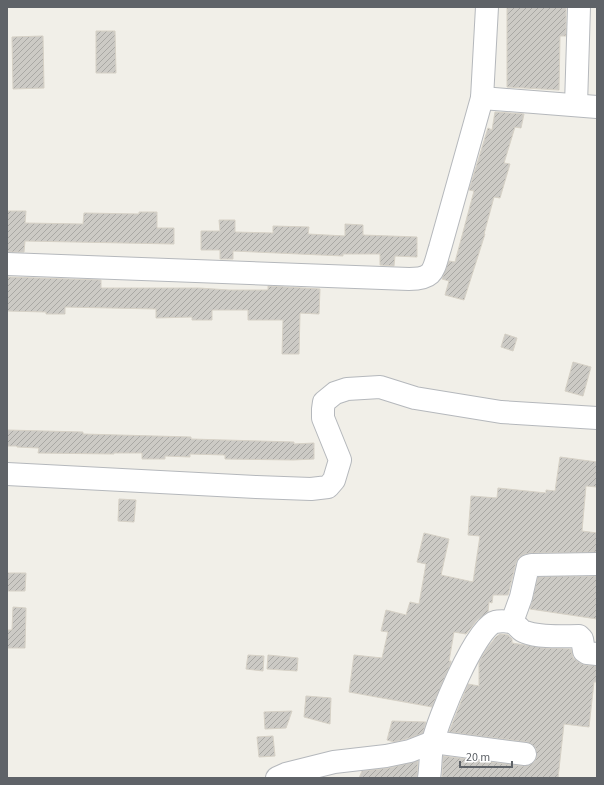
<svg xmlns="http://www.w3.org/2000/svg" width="604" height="785" font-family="'Source Sans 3',sans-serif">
<defs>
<pattern id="building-hatch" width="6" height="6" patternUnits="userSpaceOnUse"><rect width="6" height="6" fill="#cccac5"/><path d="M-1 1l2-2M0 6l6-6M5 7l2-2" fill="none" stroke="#a9a8a4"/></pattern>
</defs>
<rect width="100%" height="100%" fill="#f1efe8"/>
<g fill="url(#building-hatch)" stroke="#d6d1c6">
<path d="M507 7H566V36H560L559 90 507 87Z"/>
<path d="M96 31H115L116 73H96Z"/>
<path d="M43 36 44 88 13 89 12 37Z"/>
<path d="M495 112 524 114 521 128 515 127 504 163 510 164 500 198 494 197 484 234H485L464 300 445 295 449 281 442 279 449 261 455 262 474 191 469 190 488 128 492 130Z"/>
<path d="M7 211H26L25 223 83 224 84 213 139 214V212H157V228H174V244L25 241 24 252H7Z"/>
<path d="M219 220H235V232L273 233V226L309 227 308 234 345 236V224L363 225V235L417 237V257L395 256 394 266 380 265V254H343V256L233 251V259H220V250H201V231H220Z"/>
<path d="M7 277 101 280V288H199L229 290H268V286L320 289 319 314 300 313 299 354H282L283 320H248V310H212V320H192V317L156 318V309L65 307V314H46V312L7 311Z"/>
<path d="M505 334 517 338 513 351 501 347Z"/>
<path d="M573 362 591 367 583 396 565 391Z"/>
<path d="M7 430 83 432V434L191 437V439L294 442V444L314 443V459L293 460 225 459V455L190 454V457L165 456V459H142V453H114V454L38 453 39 448 17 447V446H7Z"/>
<path d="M560 457 597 462V487L586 486 582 531 597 533V552L532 553 525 554 519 557 516 563 508 595H493L492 603 489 602 488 612 477 620 466 634 454 632 449 661H451V663L432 707 349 692 354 655 382 658 388 632 381 631 386 610 406 615 410 602 419 604 426 564 417 562 424 533 449 539 441 575 473 582 480 536 468 535 471 496 497 498 498 488 546 493V490L555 491Z"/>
<path d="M119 499 136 500 134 522 118 521Z"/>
<path d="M7 573H26L25 591H7Z"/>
<path d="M597 576V619L530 609 538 577Z"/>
<path d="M13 607 26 608 25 648H7V630H12Z"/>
<path d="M500 634 508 635 512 639V643L543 648 571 649 573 658 577 661 585 665 597 666V682H594L589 727 564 724 558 778H442L443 756 523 766 530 765 535 761 537 756 536 749 532 744 527 742 449 732 468 684 479 686V662L488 647 496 637Z"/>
<path d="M248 655 264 656 263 671 246 669Z"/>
<path d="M268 655 298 658 297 671 267 669Z"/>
<path d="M306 696 331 698 330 724 304 717Z"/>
<path d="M292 711 286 728 265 729 264 712Z"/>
<path d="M392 721 426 722 423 733 406 739 394 742 387 740Z"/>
<path d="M273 736 275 756 259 757 257 737Z"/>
<path d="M418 761 417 778H359L362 771 389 768Z"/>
</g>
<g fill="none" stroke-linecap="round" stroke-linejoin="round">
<g stroke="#b5b8bc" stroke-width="24">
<g id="minor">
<path d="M482 98 597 107"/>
<path d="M576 105 579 7"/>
<path d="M7 264 409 279C435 279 433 270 440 248L482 98 487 7"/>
<path d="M7 474 256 487 311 489 328 487 334 480 340 460 323 418V409L324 402 335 393 347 389 380 387 415 398 501 412 597 418"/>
<path d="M512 622 521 597 528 566 532 565 597 564"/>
<path d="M277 778 286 774 334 762 386 756 410 751 433 742 525 754"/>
<path d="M429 778C431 766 430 753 433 742 437 722 476 626 495 622 499 621 510 621 513 623 518 625 520 631 525 632 540 638 564 636 579 636L582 639 584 651 587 653 597 654"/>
</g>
</g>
<use href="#minor" stroke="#fff" stroke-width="22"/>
</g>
<rect width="604" height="785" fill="none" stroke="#5f6368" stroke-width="16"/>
<path d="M460 761v6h52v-6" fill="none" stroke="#5f6368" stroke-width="2"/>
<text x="466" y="761" font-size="12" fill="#5f6368" stroke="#ffffff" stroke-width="3" paint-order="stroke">20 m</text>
</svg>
